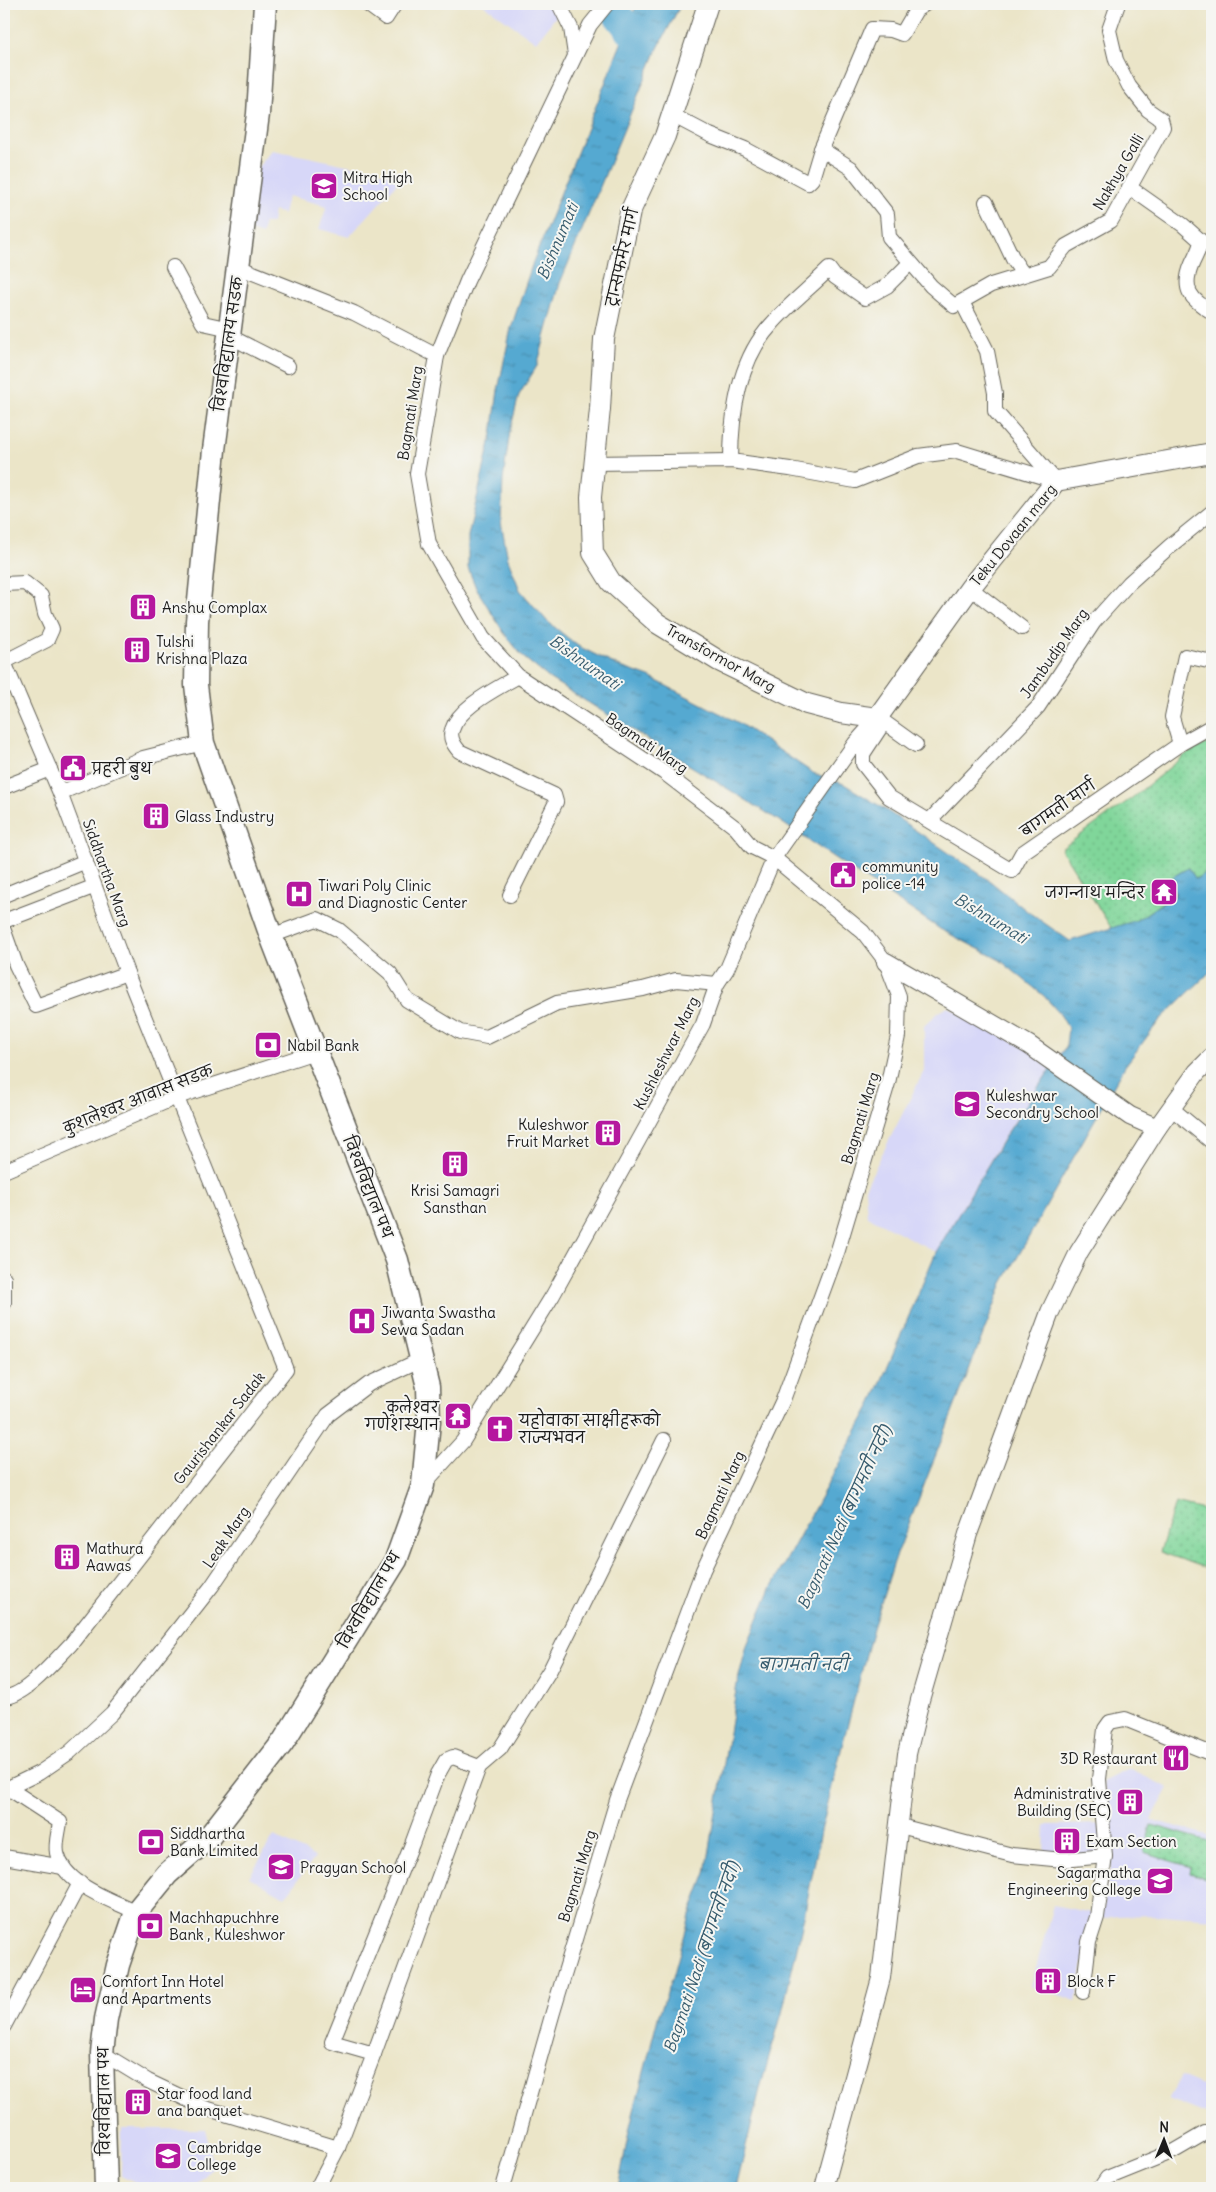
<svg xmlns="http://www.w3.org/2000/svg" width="1216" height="2192" font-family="Delius,'Playpen Sans Deva',sans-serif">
<defs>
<pattern id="grass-dots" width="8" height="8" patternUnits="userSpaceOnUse" patternTransform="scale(1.25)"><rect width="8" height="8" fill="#80d69a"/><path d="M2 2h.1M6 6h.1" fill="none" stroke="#6eb784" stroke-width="1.8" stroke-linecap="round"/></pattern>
<pattern id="water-ripples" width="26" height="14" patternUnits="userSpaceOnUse" patternTransform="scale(1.25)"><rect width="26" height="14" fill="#55a9d1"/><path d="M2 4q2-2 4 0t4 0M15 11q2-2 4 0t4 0" fill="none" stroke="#4689a9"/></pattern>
</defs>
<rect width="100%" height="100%" fill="#f6f6f2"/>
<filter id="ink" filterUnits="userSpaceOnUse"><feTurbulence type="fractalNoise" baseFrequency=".02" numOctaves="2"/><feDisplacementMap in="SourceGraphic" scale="10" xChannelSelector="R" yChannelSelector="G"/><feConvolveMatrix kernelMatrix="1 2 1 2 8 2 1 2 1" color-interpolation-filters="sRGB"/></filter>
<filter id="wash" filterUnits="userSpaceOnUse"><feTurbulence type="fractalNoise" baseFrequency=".0096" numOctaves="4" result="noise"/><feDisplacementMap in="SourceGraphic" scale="20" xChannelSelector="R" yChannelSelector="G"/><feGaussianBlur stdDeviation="1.12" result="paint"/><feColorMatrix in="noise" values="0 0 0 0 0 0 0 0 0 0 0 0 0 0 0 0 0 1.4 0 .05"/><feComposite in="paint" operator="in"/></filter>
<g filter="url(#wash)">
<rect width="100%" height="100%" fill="#ebe5c8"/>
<g fill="#d7d7f8">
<path d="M483 4H550L561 10 536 42Z"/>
<path d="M272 150 309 157 403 177 349 237 319 229 327 206 288 196 284 214 274 211 272 223H264L262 235 250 231 254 172Z"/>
<path d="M948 1007 1051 1061 1063 1050 1005 1135 936 1252 867 1216 865 1188 924 1071V1026L940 1011Z"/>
<path d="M1129 1769 1169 1788 1151 1820 1212 1836V1919L1164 1915 1117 1916 1091 1921 1076 2001 1031 1986 1053 1905 1102 1915 1112 1858 1044 1855 1045 1825 1112 1824 1103 1782Z"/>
<path d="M274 1836 315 1857 285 1897 249 1877Z"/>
<path d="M1181 2076 1212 2089V2103L1206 2114 1168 2099Z"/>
<path d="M122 2129H205L214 2166 193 2188H147L121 2175Z"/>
</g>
<g fill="url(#grass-dots)" stroke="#4e795b">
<path d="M1212 741V868L1196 879 1188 868 1167 880 1176 893 1137 920 1112 929 1061 849 1132 798 1186 754Z"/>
<path d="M1175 1503 1212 1512V1570L1160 1552Z"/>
<path d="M1151 1825 1212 1842V1880L1190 1873 1191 1867 1144 1853Z"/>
</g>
<path fill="url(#water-ripples)" stroke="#386276" d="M637 4H681L656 52 560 283 537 366 519 395 510 431 503 480 501 522 508 559 520 590 547 621 578 646 618 666 649 677 739 723 813 773 844 784 880 806 990 881 1027 911 1070 941 1137 920 1176 894 1167 880 1188 868 1196 879 1212 868V970L1159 1021 1125 1066 1003 1283 894 1562 873 1628 842 1746 821 1831 802 1926 782 2013 761 2085 736 2188H618L630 2126 659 2014 673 1977 691 1912 706 1873 737 1684 747 1645 771 1588 872 1403 936 1252 1006 1135 1066 1046 1068 1028 1060 1014 1044 996 1000 960 940 929 775 818 550 679 523 657 504 633 476 588 468 568V536L492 434 498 390 511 328 533 262Z"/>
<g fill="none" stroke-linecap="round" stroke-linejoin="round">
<path stroke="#55a9d1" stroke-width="29" d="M609 4 639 42"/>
</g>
</g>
<g filter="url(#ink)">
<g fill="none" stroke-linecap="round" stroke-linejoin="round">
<g stroke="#646258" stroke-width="16">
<g id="minor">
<path d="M367 4 386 18 395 4"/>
<path d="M559 4 571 28 575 55"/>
<path d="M925 4 916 10 902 34 891 30 872 29 821 149 851 168 887 214 889 237 931 286 954 306 991 285 1049 267 1066 246 1111 221 1163 127 1161 119 1148 110 1129 86 1116 60 1109 30 1118 4"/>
<path d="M672 115 710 135 745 149 808 183 812 179 821 149"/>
<path d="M1129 187 1183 225 1201 241C1200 249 1195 257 1192 264 1181 289 1191 300 1212 312"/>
<path d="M986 202 1013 259 1023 274"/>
<path d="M173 267 203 323 230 329"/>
<path d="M238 267 354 313 437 356"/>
<path d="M962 302 987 351 995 393V411L1055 480"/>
<path d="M229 336 288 366"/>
<path d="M731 461C731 415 738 361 771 325 788 305 810 288 829 269L835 277 865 298 887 286 910 263"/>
<path d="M594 463 731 461 790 469 855 481 918 456 957 451 1056 481"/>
<path d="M4 584 25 583 41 596 45 614 52 629 47 640 4 662"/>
<path d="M970 588 1022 628"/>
<path d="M884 722 916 745"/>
<path d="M1180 744 1172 717 1185 656 1208 661 1212 660"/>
<path d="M4 787 50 769"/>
<path d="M60 793 143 758 203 743"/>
<path d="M930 820 1038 707 1094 622 1129 583 1170 546 1212 512"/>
<path d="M4 895 86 861"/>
<path d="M510 895 556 802 554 795 459 751C454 745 449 738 452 730 459 706 499 688 518 676"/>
<path d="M4 921 93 887"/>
<path d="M4 931 16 965 36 1006 127 973"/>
<path d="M271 936 317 919 339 930 390 973 407 1000 460 1032 487 1037 557 1003 643 989 676 980 717 984"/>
<path d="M1171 1108 1212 1142"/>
<path d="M4 1171 177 1097 315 1052"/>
<path d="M4 1278V1303"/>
<path d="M424 1484 463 1441 553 1295 703 1024 717 984 727 969 774 858 855 743 877 718 884 722 863 754V764L889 797 1012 871 1022 853 1180 744 1212 726"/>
<path d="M4 1697C24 1698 57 1658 71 1644L286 1369 130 981 60 793 4 662"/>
<path d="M4 1788H8L39 1773 70 1752 112 1713 212 1586 328 1415 369 1384 422 1359"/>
<path d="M8 1788 60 1822C59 1831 55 1844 57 1853 64 1885 110 1899 136 1912"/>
<path d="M900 1826 1012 1855 1063 1860 1105 1856"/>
<path d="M4 1857 63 1867"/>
<path d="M1083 1992 1089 1942 1097 1917 1105 1856 1099 1779 1105 1729 1110 1722 1125 1719 1212 1754"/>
<path d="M4 2026 80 1883"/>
<path d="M102 2053 148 2081 205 2108 338 2148"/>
<path d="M374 2054 332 2042 412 1844 438 1774 446 1760 453 1757 479 1767"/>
<path d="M317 2188 338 2148 374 2054 479 1767 500 1749 550 1670 664 1440"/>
<path d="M503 2188 553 2012 617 1800 703 1570 783 1400 838 1250 888 1083 898 1036 899 996 886 962 863 932 774 858 752 847 736 828 663 772 518 676 483 638 429 544 417 474 437 356 467 281 590 25 607 4"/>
<path d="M1100 2188 1107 2178 1174 2151 1205 2133H1212"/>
</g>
</g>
<g stroke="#646258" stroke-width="20">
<g id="tertiary">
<path d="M886 962 1029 1045 1130 1116 1157 1128"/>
<path d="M824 2188 881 1978 907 1754 920 1700 968 1534 1050 1312 1079 1252 1157 1128 1197 1072 1212 1057"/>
</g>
</g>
<g stroke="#646258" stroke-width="22">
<path id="secondary" d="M708 4 665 136 630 212 604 339 600 409 591 497 593 553 611 582 657 623 719 661 807 704 841 713 877 718 970 588 1056 481 1212 453"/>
</g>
<g stroke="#646258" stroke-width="25">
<path id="primary" d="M106 2188 102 2053 106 2019 118 1965 136 1912 167 1874 209 1837 283 1742 396 1560 423 1485 429 1421 428 1387 397 1260 271 936 203 743 196 685 197 621 214 450 258 114 265 4"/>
</g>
<use href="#minor" stroke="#fff" stroke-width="14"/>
<use href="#tertiary" stroke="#fff" stroke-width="18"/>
<use href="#secondary" stroke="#fff" stroke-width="20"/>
<use href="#primary" stroke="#fff" stroke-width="22"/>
</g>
</g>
<defs>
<g id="school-square" transform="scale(1.4375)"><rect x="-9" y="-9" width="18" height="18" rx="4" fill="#b5179e" stroke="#f6f6f2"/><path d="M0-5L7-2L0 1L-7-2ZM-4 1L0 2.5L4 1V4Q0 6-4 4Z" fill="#fff"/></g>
<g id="building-square" transform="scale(1.4375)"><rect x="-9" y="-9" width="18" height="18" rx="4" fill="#b5179e" stroke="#f6f6f2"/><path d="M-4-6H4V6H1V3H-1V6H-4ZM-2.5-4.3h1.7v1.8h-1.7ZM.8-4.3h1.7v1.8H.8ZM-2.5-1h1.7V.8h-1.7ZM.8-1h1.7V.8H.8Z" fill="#fff"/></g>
<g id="civic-square" transform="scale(1.4375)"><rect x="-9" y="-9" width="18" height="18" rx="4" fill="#b5179e" stroke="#f6f6f2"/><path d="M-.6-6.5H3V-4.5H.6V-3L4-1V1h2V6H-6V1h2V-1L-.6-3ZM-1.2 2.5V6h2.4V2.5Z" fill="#fff"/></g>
<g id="temple-square" transform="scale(1.4375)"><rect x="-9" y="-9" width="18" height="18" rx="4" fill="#b5179e" stroke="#f6f6f2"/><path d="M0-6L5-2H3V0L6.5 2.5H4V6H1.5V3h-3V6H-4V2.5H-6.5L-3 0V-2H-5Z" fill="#fff"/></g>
<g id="hospital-square" transform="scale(1.4375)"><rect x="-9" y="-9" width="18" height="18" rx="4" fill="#b5179e" stroke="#f6f6f2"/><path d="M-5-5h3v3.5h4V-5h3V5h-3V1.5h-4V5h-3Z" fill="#fff"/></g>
<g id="bank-square" transform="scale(1.4375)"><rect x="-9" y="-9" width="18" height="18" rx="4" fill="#b5179e" stroke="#f6f6f2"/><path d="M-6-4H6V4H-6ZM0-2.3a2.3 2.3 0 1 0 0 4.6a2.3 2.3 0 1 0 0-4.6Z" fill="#fff"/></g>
<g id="church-square" transform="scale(1.4375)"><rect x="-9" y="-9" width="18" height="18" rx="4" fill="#b5179e" stroke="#f6f6f2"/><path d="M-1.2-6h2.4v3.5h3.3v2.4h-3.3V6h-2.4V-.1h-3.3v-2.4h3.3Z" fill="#fff"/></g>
<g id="restaurant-square" transform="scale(1.4375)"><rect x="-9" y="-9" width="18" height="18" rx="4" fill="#b5179e" stroke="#f6f6f2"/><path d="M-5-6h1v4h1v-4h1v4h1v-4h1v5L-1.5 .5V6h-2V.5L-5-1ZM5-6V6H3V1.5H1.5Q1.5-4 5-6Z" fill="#fff"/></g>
<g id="university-square" transform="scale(1.4375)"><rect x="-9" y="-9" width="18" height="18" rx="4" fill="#b5179e" stroke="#f6f6f2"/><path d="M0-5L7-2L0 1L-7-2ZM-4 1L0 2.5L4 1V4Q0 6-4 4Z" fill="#fff"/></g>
<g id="hotel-square" transform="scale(1.4375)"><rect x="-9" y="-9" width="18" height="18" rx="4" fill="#b5179e" stroke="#f6f6f2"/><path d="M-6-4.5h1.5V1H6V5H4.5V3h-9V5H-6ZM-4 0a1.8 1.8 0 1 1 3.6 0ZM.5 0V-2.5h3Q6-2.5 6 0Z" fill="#fff"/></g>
</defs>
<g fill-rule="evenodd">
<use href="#school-square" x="324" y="186"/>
<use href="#building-square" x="143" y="607"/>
<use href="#building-square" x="137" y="650"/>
<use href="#civic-square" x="73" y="768"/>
<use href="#building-square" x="156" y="816"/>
<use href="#civic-square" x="843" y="875"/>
<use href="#temple-square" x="1164" y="892"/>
<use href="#hospital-square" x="299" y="894"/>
<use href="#bank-square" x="268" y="1045"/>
<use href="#school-square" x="967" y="1104"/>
<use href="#building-square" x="608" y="1133"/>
<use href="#building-square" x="455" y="1164"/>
<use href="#hospital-square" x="362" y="1321"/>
<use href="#temple-square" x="458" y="1416"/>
<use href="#church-square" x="500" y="1429"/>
<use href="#building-square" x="67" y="1557"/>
<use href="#restaurant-square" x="1176" y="1758"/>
<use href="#building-square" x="1130" y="1802"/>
<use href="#building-square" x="1067" y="1841"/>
<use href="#bank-square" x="151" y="1842"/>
<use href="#school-square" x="281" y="1867"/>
<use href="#university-square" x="1160" y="1881"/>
<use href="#bank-square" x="150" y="1926"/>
<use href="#building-square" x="1048" y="1981"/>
<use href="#hotel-square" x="83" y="1990"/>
<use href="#building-square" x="138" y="2102"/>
<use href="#university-square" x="168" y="2156"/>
</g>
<g text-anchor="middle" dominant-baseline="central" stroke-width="4" stroke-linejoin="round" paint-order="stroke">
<g font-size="15" fill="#1c1c1c" stroke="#f6f6f2">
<text transform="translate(1118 172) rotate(-60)">Nakhya Galli</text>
<text transform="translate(622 257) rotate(-77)">ट्रान्सफर्मर मार्ग</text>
<text transform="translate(228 344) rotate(-82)">विश्वविद्यालय सडक</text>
<text transform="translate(410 413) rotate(-81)">Bagmati Marg</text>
<text transform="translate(1013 535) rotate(-51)">Teku Dovaan marg</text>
<text transform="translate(1054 653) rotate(-55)">Jambudip Marg</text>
<text transform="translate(721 658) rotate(29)">Transformor Marg</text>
<text transform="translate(647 743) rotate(34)">Bagmati Marg</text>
<text transform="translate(1058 808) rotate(-35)">बागमती मार्ग</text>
<text transform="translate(107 873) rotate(70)">Siddhartha Marg</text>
<text transform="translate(666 1053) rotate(-63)">Kushleshwar Marg</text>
<text transform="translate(138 1099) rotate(-22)">कुशलेश्वर आवास सडक</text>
<text transform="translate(860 1118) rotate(-73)">Bagmati Marg</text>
<text transform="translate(368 1187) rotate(68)">विश्वविद्याल पथ</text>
<text transform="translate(219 1428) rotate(-52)">Gaurishankar Sadak</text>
<text transform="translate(720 1495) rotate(-65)">Bagmati Marg</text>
<text transform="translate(226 1537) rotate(-56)">Leak Marg</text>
<text transform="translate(369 1600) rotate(-60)">विश्वविद्याल पथ</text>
<text transform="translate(577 1876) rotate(-73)">Bagmati Marg</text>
<text transform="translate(104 2101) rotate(-91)">विश्वविद्याल पथ</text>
</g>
<g font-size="15" fill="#1c1c1c" stroke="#f6f6f2" text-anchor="start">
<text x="343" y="177">Mitra High<tspan x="343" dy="17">School</tspan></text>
<text x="162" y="607">Anshu Complax</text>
<text x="156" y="641">Tulshi<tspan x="156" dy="17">Krishna Plaza</tspan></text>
<text x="92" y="768">प्रहरी बुथ</text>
<text x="175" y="816">Glass Industry</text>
<text x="862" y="866">community<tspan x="862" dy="17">police -14</tspan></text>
<text x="318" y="885">Tiwari Poly Clinic<tspan x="318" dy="17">and Diagnostic Center</tspan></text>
<text x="1145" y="892" text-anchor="end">जगन्नाथ मन्दिर</text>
<text x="287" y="1045">Nabil Bank</text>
<text x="986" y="1095">Kuleshwar<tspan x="986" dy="17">Secondry School</tspan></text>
<text x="589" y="1124" text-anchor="end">Kuleshwor<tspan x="589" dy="17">Fruit Market</tspan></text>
<text x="455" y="1190" text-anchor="middle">Krisi Samagri<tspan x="455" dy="17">Sansthan</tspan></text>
<text x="381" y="1312">Jiwanta Swastha<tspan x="381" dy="17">Sewa Sadan</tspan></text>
<text x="439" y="1407" text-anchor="end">कुलेश्वर<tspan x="439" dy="17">गणेशस्थान</tspan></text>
<text x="519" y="1420">यहोवाका साक्षीहरूको<tspan x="519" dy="17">राज्यभवन</tspan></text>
<text x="86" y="1548">Mathura<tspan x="86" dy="17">Aawas</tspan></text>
<text x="1157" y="1758" text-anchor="end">3D Restaurant</text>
<text x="1111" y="1793" text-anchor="end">Administrative<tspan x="1111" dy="17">Building (SEC)</tspan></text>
<text x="170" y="1833">Siddhartha<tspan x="170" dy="17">Bank Limited</tspan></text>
<text x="1086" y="1841">Exam Section</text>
<text x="300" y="1867">Pragyan School</text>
<text x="1141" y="1872" text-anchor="end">Sagarmatha<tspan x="1141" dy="17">Engineering College</tspan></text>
<text x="169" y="1917">Machhapuchhre<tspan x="169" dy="17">Bank , Kuleshwor</tspan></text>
<text x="102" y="1981">Comfort Inn Hotel<tspan x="102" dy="17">and Apartments</tspan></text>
<text x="1067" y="1981">Block F</text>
<text x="157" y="2093">Star food land<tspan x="157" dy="17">ana banquet</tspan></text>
<text x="187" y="2147">Cambridge<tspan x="187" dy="17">College</tspan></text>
</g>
<g font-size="16" font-style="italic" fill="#365b6d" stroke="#f6f6f2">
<text transform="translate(557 241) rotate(-67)">Bishnumati</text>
<text transform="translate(585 662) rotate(35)">Bishnumati</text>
<text transform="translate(991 918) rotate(31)">Bishnumati</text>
<text transform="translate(844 1517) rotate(-65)">Bagmati Nadi (बागमती नदी)</text>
<text x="803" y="1664">बागमती नदी</text>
<text transform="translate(701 1957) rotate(-71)">Bagmati Nadi (बागमती नदी)</text>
</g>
</g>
<rect width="1216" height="2192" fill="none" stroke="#f6f6f2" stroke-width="20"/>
<g transform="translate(1164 2140) rotate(1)" stroke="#f6f6f2" stroke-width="4" paint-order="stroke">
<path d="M0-4L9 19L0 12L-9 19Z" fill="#1c1c1c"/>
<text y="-8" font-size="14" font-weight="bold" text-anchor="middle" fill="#1c1c1c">N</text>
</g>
</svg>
